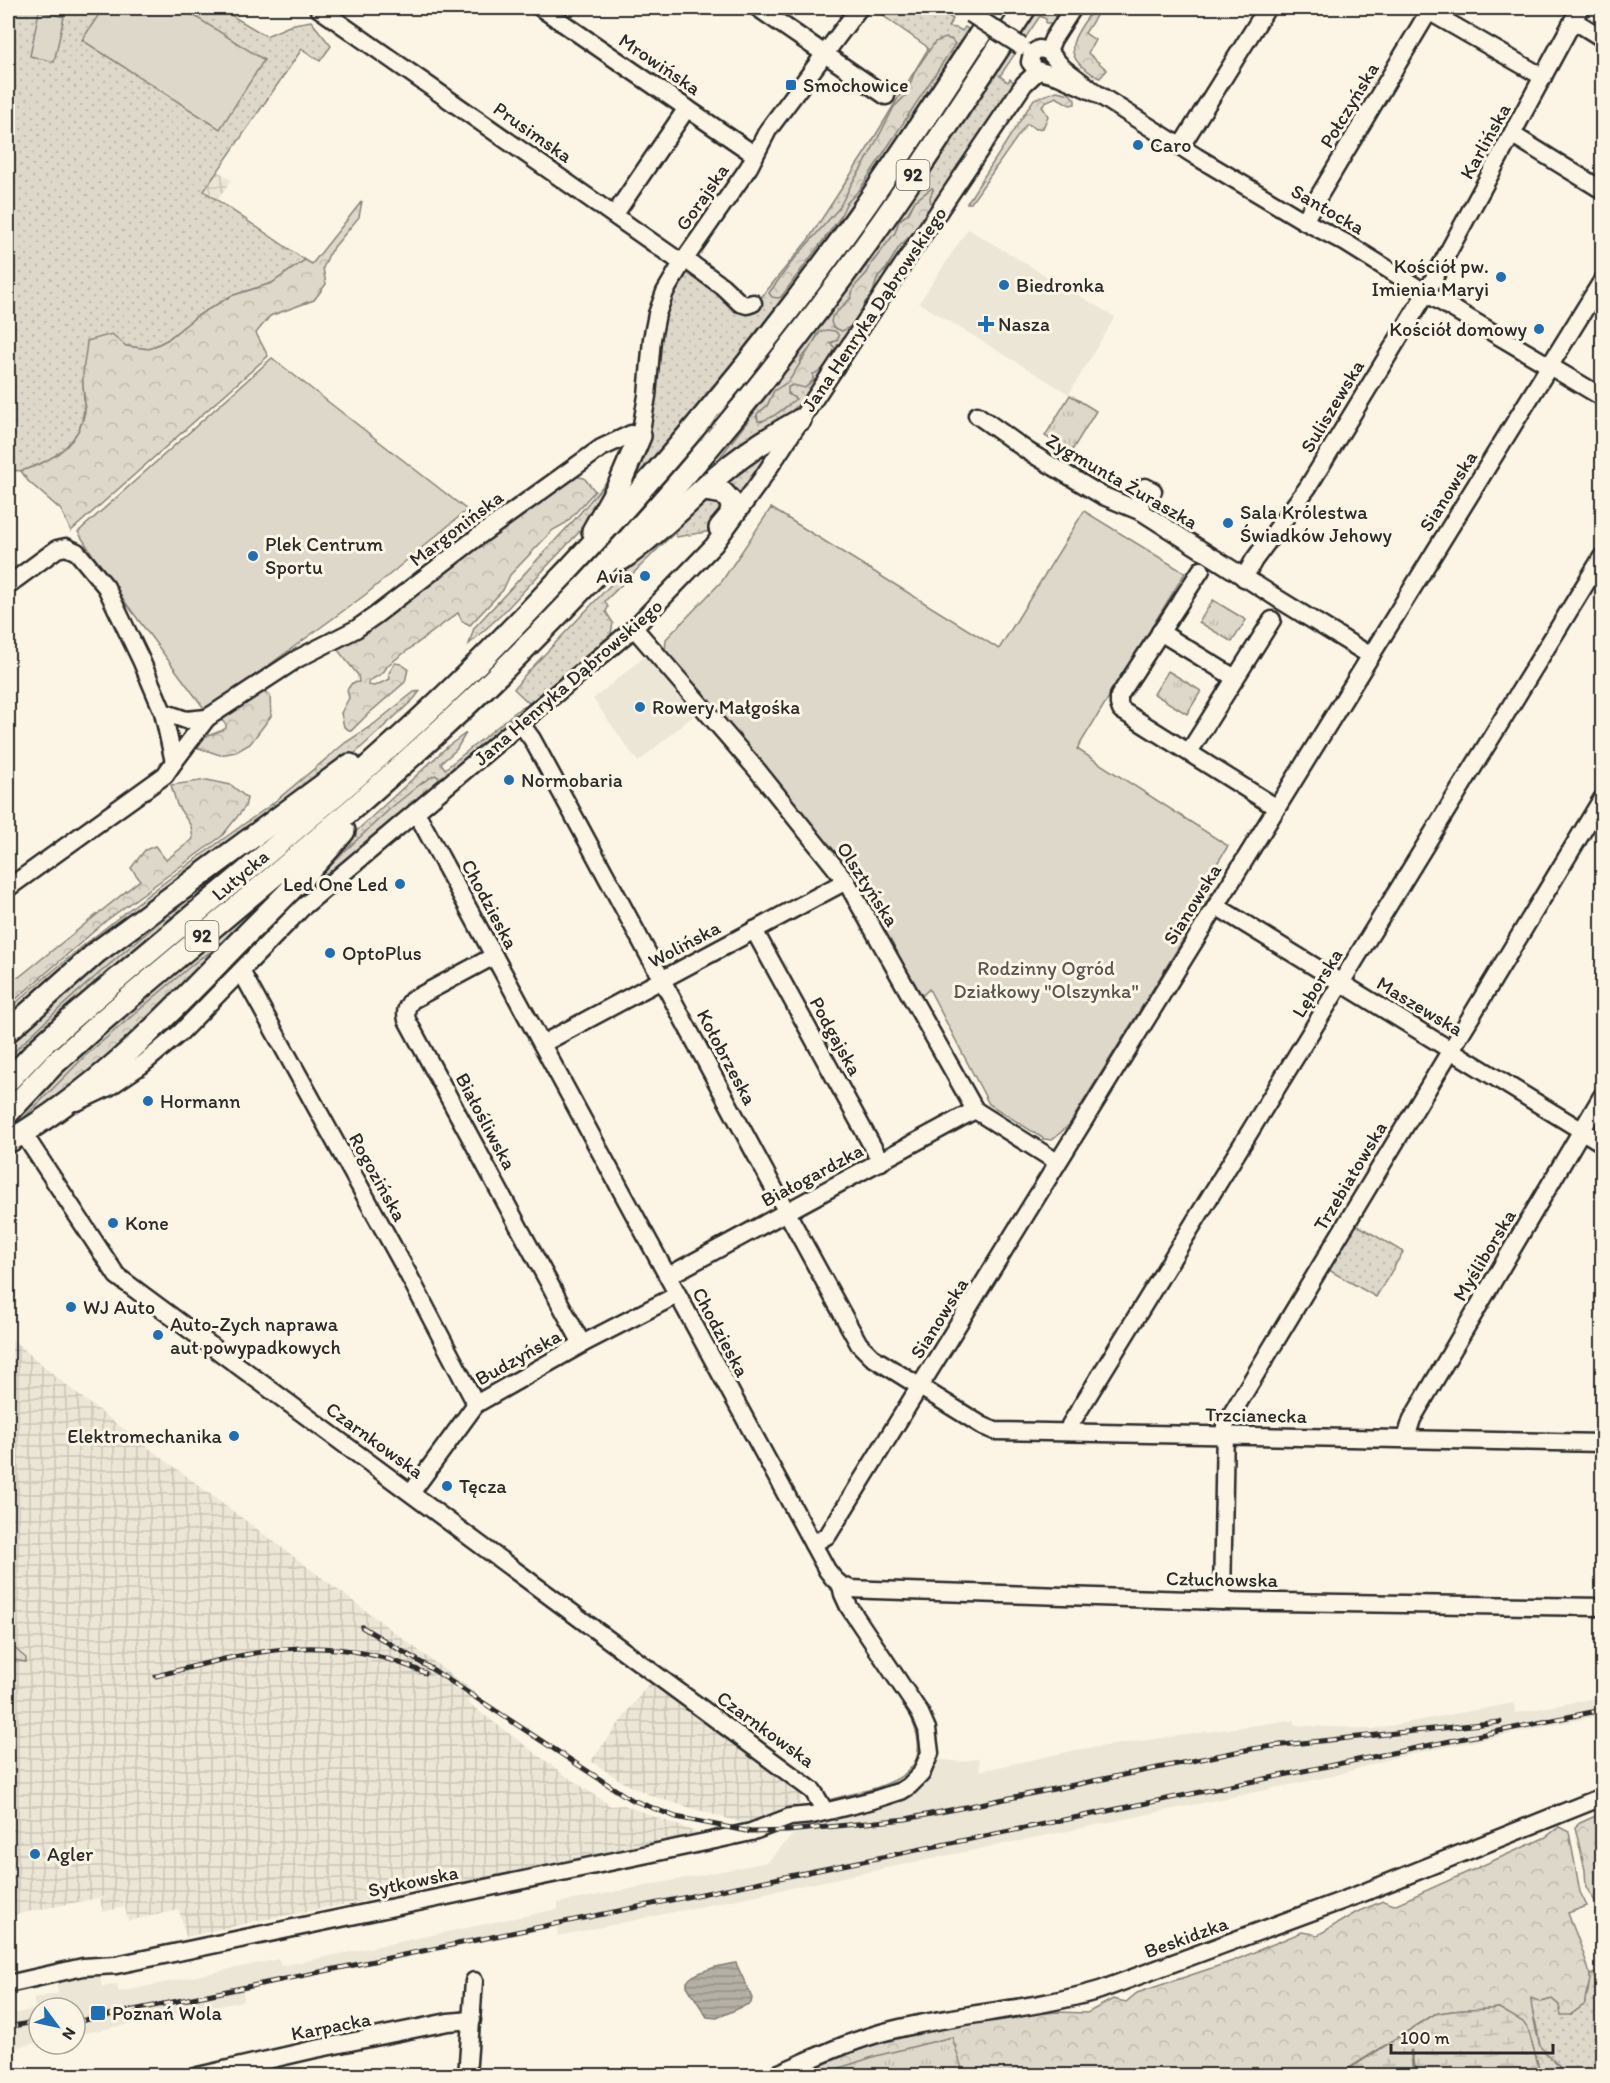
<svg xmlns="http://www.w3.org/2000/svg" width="1610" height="2083" font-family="Itim,sans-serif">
<defs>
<pattern id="industrial-grid" width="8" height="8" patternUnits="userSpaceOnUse" patternTransform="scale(1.5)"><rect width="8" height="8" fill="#ece6d7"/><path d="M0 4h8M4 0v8" fill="none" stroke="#cbc5b9"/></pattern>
<pattern id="grass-dots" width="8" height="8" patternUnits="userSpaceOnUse" patternTransform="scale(1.5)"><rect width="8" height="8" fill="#ded8ca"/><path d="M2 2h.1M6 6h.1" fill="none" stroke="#bfbaae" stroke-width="1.8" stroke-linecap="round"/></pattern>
<pattern id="forest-crowns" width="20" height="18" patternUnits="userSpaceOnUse" patternTransform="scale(1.5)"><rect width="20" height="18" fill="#ded8ca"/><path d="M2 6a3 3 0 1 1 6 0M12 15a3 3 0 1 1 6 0" fill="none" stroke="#bfbaae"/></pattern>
<pattern id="wetland-marsh" width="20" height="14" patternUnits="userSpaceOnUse" patternTransform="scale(1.5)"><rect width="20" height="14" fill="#ded8ca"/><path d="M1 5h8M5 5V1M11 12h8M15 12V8" fill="none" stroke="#bfbaae"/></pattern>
<pattern id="park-tufts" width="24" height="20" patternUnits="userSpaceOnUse" patternTransform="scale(1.5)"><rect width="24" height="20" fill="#ded8ca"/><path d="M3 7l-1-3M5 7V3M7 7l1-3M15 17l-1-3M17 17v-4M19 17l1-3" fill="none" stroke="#bfbaae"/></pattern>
<pattern id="water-rules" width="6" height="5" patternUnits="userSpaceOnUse" patternTransform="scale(1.5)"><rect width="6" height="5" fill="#b4b0a5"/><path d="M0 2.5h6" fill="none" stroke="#938f87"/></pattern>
</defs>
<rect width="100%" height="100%" fill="#fcf5e5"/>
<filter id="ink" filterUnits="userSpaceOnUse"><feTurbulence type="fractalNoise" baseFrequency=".0167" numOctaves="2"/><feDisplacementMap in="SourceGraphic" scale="12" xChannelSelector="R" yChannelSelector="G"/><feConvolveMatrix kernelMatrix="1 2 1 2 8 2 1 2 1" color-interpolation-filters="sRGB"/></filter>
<g filter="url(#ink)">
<g fill="#ece6d7">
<path d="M968 229 1115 317 1069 394 919 303Z"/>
<path d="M649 653 698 712 638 762 593 699Z"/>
<path d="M1602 1697V1715L1393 1758 1333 1776 558 1936 557 1927 243 1990 244 2001 75 2035V2008H39V2042L8 2049V2015L36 2009 33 1999 58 1993 56 1979 99 1969 102 1987 117 1984 119 1992 279 1959 281 1966 558 1909V1903L768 1862 803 1823 917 1789 936 1759 962 1762 979 1758 980 1771 1076 1750 1294 1720V1725L1372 1729 1514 1703 1515 1713Z"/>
</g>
<g fill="url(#industrial-grid)">
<path d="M218 171 231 180 217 200 203 191Z"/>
<path d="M8 1336 77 1394 474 1692 468 1703 562 1773 611 1806 624 1805 698 1833 488 1877 257 1921 186 1937 179 1910 128 1921 122 1894 124 1907 103 1912 100 1899 108 1896 8 1916Z"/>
<path d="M652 1679 804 1791 799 1804 749 1825 657 1798 624 1783 591 1761Z"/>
</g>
<g fill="url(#grass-dots)" stroke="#84827a" stroke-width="1.5" fill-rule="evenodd">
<path d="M8 8H219L266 36 294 24 311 21 331 46 320 61 302 49 204 191 305 260 272 283 231 296 197 316 167 340 149 349 126 346 83 381C84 399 86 416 78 432 68 453 31 477 8 469Z"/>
<path d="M872 8H936L953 19 948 27 957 28 962 31 965 27 968 29C929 89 891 149 849 208 778 308 701 405 619 497L665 307 687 267 741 306 759 300 808 240 866 151 928 49 926 46Z"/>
<path d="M1005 8H1017L849 256 661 494 473 691 8 1103V1090L599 547Z"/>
<path d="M1039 8H1065L1055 23H1046V19L1040 16 1000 76 1008 82 1010 79 1015 83 810 392 792 411 705 481 704 478 872 258ZM932 188 933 190 930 197 931 207 917 230 899 247 886 270 878 276 872 295 865 302 864 307 850 327 842 331 833 327 832 317 851 298 853 289 867 273 872 263 895 233 901 219 908 213 915 201ZM818 334 837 340 830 344 835 348 813 374V380C806 388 803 387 793 385L788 387 787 392 794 398C787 409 773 415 761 422L756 417 759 412 767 406 774 391 786 384 797 371 802 357 810 349Z"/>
<path d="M785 432 741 498 720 484Z"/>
<path d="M617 469 598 512 501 615 469 644 474 628 575 519Z"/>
<path d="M706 496 726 503 711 531 677 537 675 533 666 541 605 601 608 607 606 612 613 623 610 639 531 705 514 689 524 676 637 557Z"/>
<path d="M420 691 414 699 353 755 280 809 272 804 345 743 374 724 414 692Z"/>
<path d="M523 706 526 708 179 1027 111 1077 349 838 448 746 466 733 456 750 441 763 445 769Z"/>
<path d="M282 827 8 1070V1039L52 998Z"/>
<path d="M327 840 160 1015 8 1141V1125L44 1084Z"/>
<path d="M1354 1223 1403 1252 1376 1297 1327 1269Z"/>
<path d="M8 1643 26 1658V1662L8 1659Z"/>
<path d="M916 1721C934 1766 906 1782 868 1793 856 1797 844 1802 832 1799 872 1788 938 1782 913 1723Z"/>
<path d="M1602 1970V2075H1567L1540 2047 1536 2024 1530 2005 1531 1997 1541 2002 1552 1999 1570 2015 1585 2004V1998L1588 1992 1590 1975Z"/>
</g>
<g fill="url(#forest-crowns)" stroke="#84827a" stroke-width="1.5">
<path d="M1094 8H1101L1085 33 1095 40 1088 53 1107 70 1100 78C1094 76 1090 72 1084 68 1059 49 1081 28 1094 8Z"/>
<path d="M946 38 952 40 955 44 860 189 846 204 839 219 781 297 778 298 772 297 769 293 791 263 839 208 852 183 865 163 894 107 906 95 915 71 935 42Z"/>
<path d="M1057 91 1070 94 1075 100V104L1070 105 1056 97 1045 102 1042 106 1048 116 1043 128 1036 129 1028 124 1025 126 971 203H967L1034 99Z"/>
<path d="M932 188 933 190 930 197 931 206 917 229 899 247 886 269 878 276 872 295 865 302 864 307 850 327 842 331 833 327 831 322 832 317 851 298 854 287 867 273 872 263 895 233 899 221 909 213 915 201Z"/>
<path d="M362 201 359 217 330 252 323 268 326 284 314 300 270 316 256 333 268 356 71 531 61 510 28 481 21 471C51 462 79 445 85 411 86 402 83 392 83 383 82 369 86 355 87 341L112 334 126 346 149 349 167 340 197 316 231 296 272 283 305 260 312 264Z"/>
<path d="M827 330 835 331 839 336 837 340 830 343 835 348C831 358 824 372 813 374V380L805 388 793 385 788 387V394L796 399C784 407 772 421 758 421L757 414 767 406 774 391 789 381 820 332Z"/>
<path d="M575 476 584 478 595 491 566 523 553 530 510 575 503 590 470 625 462 621 458 613 388 665 383 673 369 681 368 685 374 686 390 679 389 673 395 663 401 664 408 669 405 682 367 715 351 731 344 727 341 713 349 698 347 690 352 683 359 682 358 675 337 649 384 620 448 569Z"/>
<path d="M262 691 270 695 271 716 250 744 236 752 220 755 196 747C206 732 214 736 226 728V724L222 721 227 710Z"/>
<path d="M435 775 440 778 441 781 285 915 284 912 343 853 392 807 423 782Z"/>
<path d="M207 780 231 785 247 798 245 807 222 836 107 920 8 1006V972L10 976 19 977 140 880 131 868 145 850 155 846 166 860 193 839 191 826 177 805 171 785Z"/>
<path d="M272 804 279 806 8 1021V1010C91 935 181 869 272 804Z"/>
<path d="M206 885H209V887L205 892 173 917 168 915C113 961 58 1007 8 1058V1045L48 1001 198 889Z"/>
<path d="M212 951 217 955 132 1042 25 1122 22 1120 85 1056 199 959Z"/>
<path d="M1602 1813V1900L1596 1903 1586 1887 1585 1870 1575 1827 1580 1823Z"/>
<path d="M1559 1827 1569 1832 1580 1892 1587 1906 1568 1913C1573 1928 1589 1963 1590 1977 1590 1987 1584 1995 1585 2004L1570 2015H1561L1559 2005 1552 1999 1541 2002 1531 1998C1530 2002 1538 2041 1540 2046 1543 2052 1561 2067 1567 2075H1541L1528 2029 1499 2008C1477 2011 1456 2008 1435 2014L1338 2075 786 2076 883 2041 961 2022 1057 2012 1087 2013 1113 1999 1126 2002 1137 1993 1233 1961 1302 1932 1318 1935 1357 1912 1383 1901 1394 1905 1546 1837Z"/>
</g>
<path fill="url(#wetland-marsh)" stroke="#84827a" stroke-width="1.5" d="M1499 2008 1523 2022 1528 2029 1541 2075 1338 2076 1435 2014C1456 2008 1477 2011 1499 2008Z"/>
<g fill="url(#park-tufts)" stroke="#84827a" stroke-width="1.5">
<path d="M1070 395 1096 411 1071 452 1045 436Z"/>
<path d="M1213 600 1246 620 1232 642 1199 622Z"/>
<path d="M1168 671 1201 691 1187 714 1154 694Z"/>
<path d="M952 2037 964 2075H818L876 2056Z"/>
</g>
<g fill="#ded8ca" stroke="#84827a" stroke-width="1.5">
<path d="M103 8H182L264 60 220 129 82 40Z"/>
<path d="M39 11 64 17 54 62 30 56Z"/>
<path d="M272 358 467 510 365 595 206 711 108 579 78 532Z"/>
<path d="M771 508 999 649 1084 511 1185 573 1077 749 1228 846 1203 886 1212 893 1069 1125 1052 1140 1044 1139 989 1104 929 989 922 996 863 894 837 856 665 652 666 639 722 581Z"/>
</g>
<path fill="url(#water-rules)" stroke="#7d7b74" stroke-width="1.5" d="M736 1963 752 1998 751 2003 717 2018 707 2017 687 1986V1982C693 1971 723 1965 736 1963Z"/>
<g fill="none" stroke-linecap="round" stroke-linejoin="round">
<path stroke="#7d7b74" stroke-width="3" d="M1411 2051 1413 2066 1419 2076"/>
<g stroke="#2b2b2b" stroke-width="21">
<g id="minor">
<path d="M318 8 682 263"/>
<path d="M541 8 755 155"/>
<path d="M758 8 886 96"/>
<path d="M1423 8 1543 77"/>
<path d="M1573 20 1602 38"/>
<path d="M1048 51 1053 39 1073 8"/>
<path d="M1096 93 1058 76 1036 70 1030 62 1032 53 1039 49 1048 51 1063 68 1096 93 1197 157 1304 221 1346 243 1426 293 1602 397"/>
<path d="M1513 135 1602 190"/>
<path d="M1181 146 1267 8"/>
<path d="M615 214 687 108"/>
<path d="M1304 221 1429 11"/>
<path d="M693 265 722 286 740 303 747 305 753 303"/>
<path d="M977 415 1029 452 1101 495 1142 512 1280 600 1371 656"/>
<path d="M1142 512 1139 498 1145 487 1153 491"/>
<path d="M1201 570 1119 696V704L1121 710 1277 808"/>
<path d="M1244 578 1254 560 1308 487 1426 293 1580 8"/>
<path d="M8 585 57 549 66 547 77 552 106 587 141 660 163 712 186 720 207 718 174 762 163 712"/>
<path d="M634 628 757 770 846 881 975 1110 1057 1162"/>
<path d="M1160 632 1235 678"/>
<path d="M207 718 297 659 356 629 376 615 476 538 601 448 631 434 640 436 647 396 652 339 657 314 665 292 682 263 749 167 768 130 859 8"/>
<path d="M521 724 532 739C642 940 748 1144 859 1344L872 1357 983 1426 995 1431 1602 1443"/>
<path d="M1189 752 1272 620"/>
<path d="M416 812 827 1570 834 1579 841 1585 851 1589 874 1590 1222 1601 1602 1607"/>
<path d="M8 888 165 775 174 762"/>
<path d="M1216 906 1602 1143"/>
<path d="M754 930 881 1162"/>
<path d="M494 956 412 1000C406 1007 405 1012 407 1020L582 1344"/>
<path d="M241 971 407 1272 476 1404"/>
<path d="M542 1044 846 881"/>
<path d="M77 1102 109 1087 143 1064 181 1032 303 907 634 628 714 545 761 480 906 260 1024 84 1038 71"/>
<path d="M23 1133 117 1276 813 1791 825 1811"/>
<path d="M668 1276 975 1110"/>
<path d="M1069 1432 1070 1425 1602 557"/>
<path d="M1406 1438 1412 1419 1602 1096"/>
<path d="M411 1493 476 1404 582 1344 677 1295"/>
<path d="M813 1544 828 1535 1602 281"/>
<path d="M1222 1601 1225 1425 1602 799"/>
<path d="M8 1984 83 1967 116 1965 715 1840 751 1832 790 1817 812 1815 873 1800 901 1791 909 1786 921 1774 930 1753 927 1729 920 1713 849 1607 843 1594 841 1585"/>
<path d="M198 2076 311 2050 448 2022 472 2020"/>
<path d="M467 2076 474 1981"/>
<path d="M772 2076C812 2059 851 2040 892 2030 961 2013 1032 2010 1100 1990L1360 1894 1602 1797"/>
</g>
</g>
<g stroke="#2b2b2b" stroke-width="26">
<g id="major">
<path d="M704 490 723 493 733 504 730 516 720 528"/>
<path d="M593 531 620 483 640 436"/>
<path d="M622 559C658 534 687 502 720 474 744 454 773 435 800 420"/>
<path d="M8 1031 97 952 350 765"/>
<path d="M8 1081 41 1046 72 1018C201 906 337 801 459 682 605 538 740 383 859 215 907 147 952 77 997 8"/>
<path d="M8 1113 53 1065 95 1027C238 904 386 788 519 654 636 538 743 412 841 279 906 191 965 99 1025 8"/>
<path d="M8 1142C98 1089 159 1024 231 950 269 911 310 873 344 831"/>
</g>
</g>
<use href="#minor" stroke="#fcf5e5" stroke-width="16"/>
<use href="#major" stroke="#fcf5e5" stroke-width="21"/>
<g stroke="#2b2b2b" stroke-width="5">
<g id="rail">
<path d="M362 1627 435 1671 630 1799 676 1817 751 1832 788 1831 906 1819 1251 1749 1281 1745"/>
<path d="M156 1676C254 1651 326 1629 425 1673"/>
<path d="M1273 1746 1500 1722"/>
<path d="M75 2022 1602 1710"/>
<path d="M8 2027 39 2021"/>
</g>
</g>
<use href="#rail" stroke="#fcf5e5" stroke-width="3" stroke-dasharray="9" stroke-linecap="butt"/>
<g stroke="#2b2b2b" stroke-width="21" stroke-linecap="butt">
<path id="minor-bridge" d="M971 14 1021 46"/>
</g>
<use href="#minor-bridge" stroke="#fcf5e5" stroke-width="16"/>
</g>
</g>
<g fill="#1f6fb2" stroke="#fcf5e5" stroke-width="2">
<rect x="785" y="79" width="12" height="12" rx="3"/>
<circle cx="1138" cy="145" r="6"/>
<circle cx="1501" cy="277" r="6"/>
<circle cx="1004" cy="285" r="6"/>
<path d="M983 315h6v6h6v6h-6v6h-6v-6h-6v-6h6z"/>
<circle cx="1539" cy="329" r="6"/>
<circle cx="1228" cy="523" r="6"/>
<circle cx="253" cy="556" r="6"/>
<circle cx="645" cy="576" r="6"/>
<circle cx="640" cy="707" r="6"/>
<circle cx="509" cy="780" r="6"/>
<circle cx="400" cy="884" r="6"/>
<circle cx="330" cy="953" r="6"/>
<circle cx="148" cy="1101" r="6"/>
<circle cx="113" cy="1223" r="6"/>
<circle cx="71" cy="1307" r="6"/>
<circle cx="158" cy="1335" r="6"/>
<circle cx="234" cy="1436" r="6"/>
<circle cx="447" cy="1486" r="6"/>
<circle cx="35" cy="1854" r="6"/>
<rect x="90" y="2005" width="16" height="16" rx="3"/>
</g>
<g text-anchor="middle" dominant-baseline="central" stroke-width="6" stroke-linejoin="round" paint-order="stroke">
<g fill="#fcf5e5" stroke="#6a6863" stroke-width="1.5">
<rect x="896.5" y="160" width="33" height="30" rx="4.5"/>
<rect x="185.5" y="921" width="33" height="30" rx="4.5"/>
</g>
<g font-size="18" font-weight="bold" fill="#2b2b2b">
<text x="913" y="175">92</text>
<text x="202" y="936">92</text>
</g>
<g font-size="20" fill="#2b2b2b" stroke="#fcf5e5">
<text transform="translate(660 64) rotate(34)">Mrowińska</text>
<text transform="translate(1349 105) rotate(-59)">Połczyńska</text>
<text transform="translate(533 132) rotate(35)">Prusimska</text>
<text transform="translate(1485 141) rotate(-61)">Karlińska</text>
<text transform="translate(702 197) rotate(-55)">Gorajska</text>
<text transform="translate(1328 209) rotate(30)">Santocka</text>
<text transform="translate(874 309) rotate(-56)">Jana Henryka Dąbrowskiego</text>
<text transform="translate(1332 406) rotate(-59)">Suliszewska</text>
<text transform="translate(1122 481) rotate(30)">Zygmunta Żuraszka</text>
<text transform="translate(1448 491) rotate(-58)">Sianowska</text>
<text transform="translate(456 528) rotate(-37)">Margonińska</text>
<text transform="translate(568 682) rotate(-41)">Jana Henryka Dąbrowskiego</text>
<text transform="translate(240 875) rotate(-40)">Lutycka</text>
<text transform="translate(868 884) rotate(57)">Olsztyńska</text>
<text transform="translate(490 904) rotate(62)">Chodzieska</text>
<text transform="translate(1192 904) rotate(-58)">Sianowska</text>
<text transform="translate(684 944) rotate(-28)">Wolińska</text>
<text transform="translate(1317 983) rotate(-58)">Lęborska</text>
<text transform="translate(1420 1006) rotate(31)">Maszewska</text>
<text transform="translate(836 1036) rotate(61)">Podgajska</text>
<text transform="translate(727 1057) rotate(62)">Kołobrzeska</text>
<text transform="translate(486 1121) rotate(62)">Białośliwska</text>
<text transform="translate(812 1175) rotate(-28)">Białogardzka</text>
<text transform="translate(1350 1176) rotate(-59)">Trzebiatowska</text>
<text transform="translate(378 1177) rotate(61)">Rogozińska</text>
<text transform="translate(1484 1255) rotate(-59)">Myśliborska</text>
<text transform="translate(939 1318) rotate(-58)">Sianowska</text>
<text transform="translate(721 1332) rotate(62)">Chodzieska</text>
<text transform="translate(518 1357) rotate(-29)">Budzyńska</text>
<text transform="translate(1256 1415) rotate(1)">Trzcianecka</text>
<text transform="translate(375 1440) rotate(36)">Czarnkowska</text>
<text transform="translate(1222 1579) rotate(1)">Człuchowska</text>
<text transform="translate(766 1729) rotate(36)">Czarnkowska</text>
<text transform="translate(413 1881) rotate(-12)">Sytkowska</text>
<text transform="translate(1186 1937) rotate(-20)">Beskidzka</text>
<text transform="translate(331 2026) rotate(-11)">Karpacka</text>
</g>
<g font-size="20" fill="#2b2b2b" stroke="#fcf5e5" text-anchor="start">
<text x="803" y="85">Smochowice</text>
<text x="1150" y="145">Caro</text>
<text x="1489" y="266" text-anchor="end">Kościół pw.<tspan x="1489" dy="23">Imienia Maryi</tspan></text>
<text x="1016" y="285">Biedronka</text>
<text x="998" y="324">Nasza</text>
<text x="1527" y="329" text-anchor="end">Kościół domowy</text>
<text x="1240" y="512">Sala Królestwa<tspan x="1240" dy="23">Świadków Jehowy</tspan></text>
<text x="265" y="544">Plek Centrum<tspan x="265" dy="23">Sportu</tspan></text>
<text x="633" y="576" text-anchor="end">Avia</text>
<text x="652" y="707">Rowery Małgośka</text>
<text x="521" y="780">Normobaria</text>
<text x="388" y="884" text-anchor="end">Led One Led</text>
<text x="342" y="953">OptoPlus</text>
<text x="160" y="1101">Hormann</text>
<text x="125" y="1223">Kone</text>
<text x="83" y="1307">WJ Auto</text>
<text x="170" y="1324">Auto-Zych naprawa<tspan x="170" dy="23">aut powypadkowych</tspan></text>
<text x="222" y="1436" text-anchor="end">Elektromechanika</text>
<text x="459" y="1486">Tęcza</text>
<text x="47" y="1854">Agler</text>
<text x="112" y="2013">Poznań Wola</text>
</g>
<g font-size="20" fill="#585653" stroke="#fcf5e5">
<text x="1046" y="968">Rodzinny Ogród<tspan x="1046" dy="23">Działkowy "Olszynka"</tspan></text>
</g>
</g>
<rect width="1610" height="2083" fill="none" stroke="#fcf5e5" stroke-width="30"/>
<rect x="15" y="15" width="1580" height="2053" fill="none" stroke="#2b2b2b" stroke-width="2" filter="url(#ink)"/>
<g transform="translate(57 2026) rotate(123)"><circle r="28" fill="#fcf5e5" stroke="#a8a49b" stroke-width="1.5"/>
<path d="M0-4.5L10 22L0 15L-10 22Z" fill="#1f6fb2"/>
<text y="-9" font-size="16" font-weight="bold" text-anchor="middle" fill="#2b2b2b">N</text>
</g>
<path d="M1391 2044v9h162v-9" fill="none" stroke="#2b2b2b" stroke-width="3"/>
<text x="1400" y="2044" font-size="18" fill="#2b2b2b" stroke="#fcf5e5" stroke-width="4.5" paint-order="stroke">100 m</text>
</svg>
